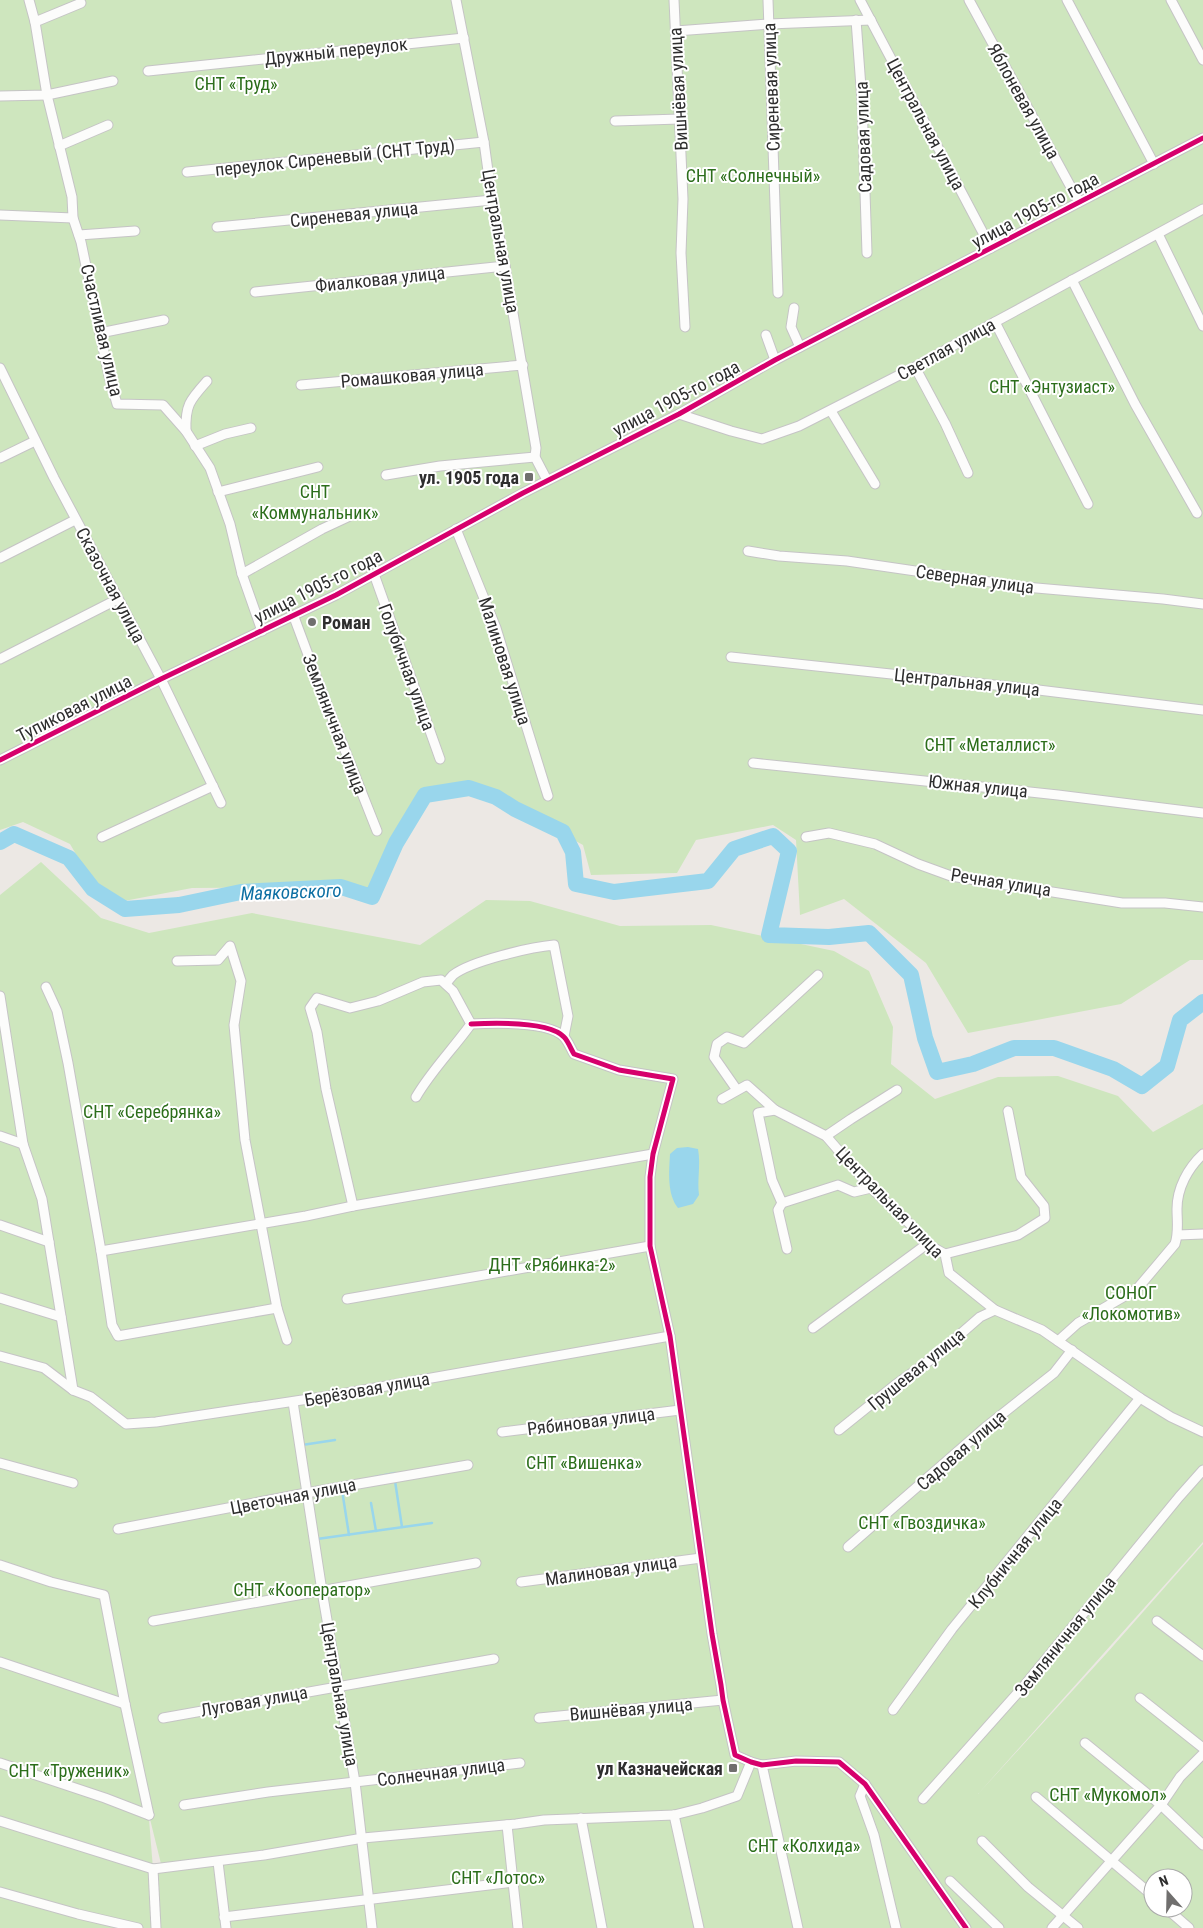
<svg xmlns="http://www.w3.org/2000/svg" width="1203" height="1928" font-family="'Roboto Condensed',sans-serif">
<rect width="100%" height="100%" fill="#ece8e4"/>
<g fill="#cee6be" fill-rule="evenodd">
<path d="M0 0H1203V960H1190L1121 1004 968 1033 926 963 844 899 800 915 796 840 773 825 696 840 677 873 591 875 583 845 496 797 469 788 425 795 372 897 338 887 192 888 124 901 90 878 70 844 23 822 0 830Z"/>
<path d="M41 862 101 918 149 933 252 913 420 945 486 900 530 901 620 926 711 925 834 951 869 971 893 1027 891 1064 935 1099 998 1077 1058 1076 1118 1096 1153 1132 1203 1104V1542L978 1794 1106 1654 1203 1544V1928H0V895ZM149 1819H150L163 1872 153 1869ZM1153 1878H1183V1908H1153Z"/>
</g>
<path fill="#99d6ec" d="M688 1147 698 1149C701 1165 697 1179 699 1195L693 1204 678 1208C667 1194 669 1172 670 1154L677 1148Z"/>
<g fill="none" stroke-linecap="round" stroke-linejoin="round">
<g stroke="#99d6ec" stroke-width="2.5">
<path d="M302 1445 335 1440"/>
<path d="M375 1477 395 1473"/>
<path d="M395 1481 402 1527"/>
<path d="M342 1490 349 1535"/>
<path d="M371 1503 376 1531"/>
<path d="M317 1539 432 1523"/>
</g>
<path stroke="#99d6ec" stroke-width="16" d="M0 842 14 834 69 858 93 889 125 909 179 905 241 892 341 887 372 897 396 843 425 795 469 788 496 797 515 809 563 832 573 852 576 884 614 892 708 881 734 849 773 836 789 851 769 935 829 937 869 933 911 975 925 1038 937 1072 973 1064 1014 1048H1054L1113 1069 1142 1086 1167 1066 1180 1020 1203 1002"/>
<g stroke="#c5c4c5" stroke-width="11">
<g id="minor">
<path d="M29 0 35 22 47 95 72 197 73 218 81 242 109 376 117 404 163 405 186 431 210 468 230 524 242 574 262 631"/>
<path d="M456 0 484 142 492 200 505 266 536 448 535 457 547 480"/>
<path d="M674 0 683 199 681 253 685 327"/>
<path d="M768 0 778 293"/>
<path d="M860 0 991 248"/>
<path d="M969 0 1079 202"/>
<path d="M1067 0 1154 164"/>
<path d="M1171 0 1203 60"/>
<path d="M856 20 862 101 867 253"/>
<path d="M35 22 81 3"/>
<path d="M676 31 769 24 871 20"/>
<path d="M148 71 464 38"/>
<path d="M0 96 47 95 113 81"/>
<path d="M615 121 680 119"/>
<path d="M59 146 108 125"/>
<path d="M187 172 484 142"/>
<path d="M0 215 73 218"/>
<path d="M217 227 492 200"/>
<path d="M1158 234 1203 326"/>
<path d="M79 235 135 231"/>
<path d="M1072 280 1135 404 1197 513"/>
<path d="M255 292 505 266"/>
<path d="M794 308 791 327 800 347"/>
<path d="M995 322 1088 504"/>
<path d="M100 333 164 320"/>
<path d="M766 335 775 360"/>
<path d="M915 367 945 423 968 473"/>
<path d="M0 368 54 478 161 679 221 803"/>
<path d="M301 385 523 365"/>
<path d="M831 411 875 484"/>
<path d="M679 414 731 431 762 439 799 426 915 367 995 322 1203 209"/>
<path d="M186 431C185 405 190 400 207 381"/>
<path d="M195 446 225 434 251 428"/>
<path d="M0 458 35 441"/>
<path d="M386 475 440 466 535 457"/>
<path d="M218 492 318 467"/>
<path d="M456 529 496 628 548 796"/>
<path d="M748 551 779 556 847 561 1025 587 1163 599 1203 604"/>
<path d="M0 558 75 520"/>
<path d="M242 574 322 529 352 515"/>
<path d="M374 574 440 759"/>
<path d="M294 617 320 687 377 831"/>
<path d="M731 657 1022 688 1203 710"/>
<path d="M0 659 118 599"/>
<path d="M0 760 161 679 336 595 523 493 679 414 775 360 1203 138"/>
<path d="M753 763 1058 795 1203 813"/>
<path d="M102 837 213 786"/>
<path d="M806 837 829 833 875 844 918 864 951 876 1122 903H1165L1203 907"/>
<path d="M177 961 218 960 230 946 241 981 234 1025 245 1140 277 1308 287 1340"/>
<path d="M446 984C448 981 450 978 453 975 471 961 531 947 554 945L568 1016 564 1036"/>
<path d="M46 987 57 1011 68 1063 101 1251 112 1325 118 1336 277 1308"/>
<path d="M0 996 23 1144 42 1199 73 1390"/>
<path d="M471 1024C492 1023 549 1021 564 1037 568 1041 571 1049 574 1054L619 1070 673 1079 653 1154 650 1177V1246L670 1336 712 1634 721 1685 723 1700 735 1755 751 1762 762 1765 796 1761 839 1762 865 1784 966 1928"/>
<path d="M737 1090 714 1057 717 1044 727 1037 744 1043 818 975"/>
<path d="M722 1099 747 1085 775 1110 826 1136 871 1188 911 1225 927 1244 945 1254 949 1273 995 1310 1042 1330 1140 1398 1171 1417 1203 1432"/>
<path d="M775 1110 758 1113 772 1180 782 1203 838 1185 854 1192 871 1188"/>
<path d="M0 1136 23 1144"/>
<path d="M826 1136 851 1119 897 1090"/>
<path d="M782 1203 778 1210 787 1249"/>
<path d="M353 1206 326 1089 317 1032 310 1008 317 998 350 1008 378 1001 423 982 441 980 453 991 471 1024C453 1049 431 1071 416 1097"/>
<path d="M0 1225 49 1242"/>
<path d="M1178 1235 1203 1234"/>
<path d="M101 1251 306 1216 353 1206 653 1154"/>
<path d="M945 1254 1018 1235 1045 1218 1044 1206 1021 1177 1008 1111"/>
<path d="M0 1298 61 1317"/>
<path d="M347 1299 650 1246"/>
<path d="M813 1328 927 1244"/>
<path d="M1058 1341 1078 1323 1137 1289 1175 1244C1179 1232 1177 1221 1177 1209 1177 1188 1188 1168 1203 1154"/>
<path d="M0 1356 44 1368 73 1390 91 1397 126 1424 156 1422 335 1395 670 1336"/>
<path d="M293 1402 322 1591 355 1782 372 1928"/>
<path d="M839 1430 895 1385 933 1358 980 1317 995 1310"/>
<path d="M502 1432 680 1410"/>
<path d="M0 1463 73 1483"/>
<path d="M118 1529 306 1493 468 1465"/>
<path d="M848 1547 987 1426 1054 1373 1072 1350"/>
<path d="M0 1565 51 1582 104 1595 125 1704 149 1815"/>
<path d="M521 1582 701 1558"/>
<path d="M153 1621 476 1563"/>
<path d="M1157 1621 1203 1656"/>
<path d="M0 1662 125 1704"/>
<path d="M1140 1698 1203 1748"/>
<path d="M893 1710 952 1629 1140 1398"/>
<path d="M163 1718 494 1659"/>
<path d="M539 1718 723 1700"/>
<path d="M1085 1743 1161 1805 1203 1845"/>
<path d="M0 1763 105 1798 149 1815"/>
<path d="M762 1765 798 1928"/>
<path d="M865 1784 860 1796 874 1835 896 1928"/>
<path d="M1036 1797 1153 1896"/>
<path d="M923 1799 1023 1687 1179 1497 1203 1470"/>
<path d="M184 1805 268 1792 520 1763"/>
<path d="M674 1815 699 1928"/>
<path d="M581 1818 602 1928"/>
<path d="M0 1821 153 1869 264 1855 363 1838 516 1824 544 1820 674 1815 702 1808 737 1796 751 1762"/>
<path d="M982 1841 1028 1887 1078 1928"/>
<path d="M218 1862 226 1928"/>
<path d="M153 1869 156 1928"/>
<path d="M950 1881 999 1928"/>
<path d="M513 1882 518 1928"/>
<path d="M0 1892 78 1914 138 1928"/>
<path d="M1166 1908 1189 1928"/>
<path d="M224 1917 513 1882 507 1825"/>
<path d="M1052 1928 1161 1805 1180 1777 1203 1754"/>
</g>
</g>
<use href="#minor" stroke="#fcfcfb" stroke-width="9"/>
<g stroke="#fff" stroke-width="8">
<g id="cycleway">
<path d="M0 760 161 679 336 595 523 493 679 414 775 360 1203 138"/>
<path d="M471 1024C492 1023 549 1021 564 1037 568 1041 571 1049 574 1054L619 1070 673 1079 653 1154 650 1177V1246L670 1336 712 1634 721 1685 723 1700 735 1755 751 1762 762 1765 796 1761 839 1762 865 1784 966 1928"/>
</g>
</g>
<use href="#cycleway" stroke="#d6006c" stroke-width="5"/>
</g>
<g fill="#706f6e" stroke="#fff" stroke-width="2">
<rect x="524" y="472" width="10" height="10" rx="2.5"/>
<circle cx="312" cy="622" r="5"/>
<rect x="728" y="1763" width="10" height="10" rx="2.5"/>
</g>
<g text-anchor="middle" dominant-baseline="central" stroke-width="4" stroke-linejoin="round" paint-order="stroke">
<g font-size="18" fill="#2e2e2e" stroke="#fff">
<text transform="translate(336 51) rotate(-6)">Дружный переулок</text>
<text transform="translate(771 87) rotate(-92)">Сиреневая улица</text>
<text transform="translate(678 89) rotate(-93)">Вишнёвая улица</text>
<text transform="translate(1024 101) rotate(61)">Яблоневая улица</text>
<text transform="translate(926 124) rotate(62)">Центральная улица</text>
<text transform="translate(863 137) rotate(-92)">Садовая улица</text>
<text transform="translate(335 157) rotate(-6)">переулок Сиреневый (СНТ Труд)</text>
<text transform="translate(1035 210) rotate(-28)">улица 1905-го года</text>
<text transform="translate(354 214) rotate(-6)">Сиреневая улица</text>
<text transform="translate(501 241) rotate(80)">Центральная улица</text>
<text transform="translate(380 279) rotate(-6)">Фиалковая улица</text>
<text transform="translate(102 330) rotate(77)">Счастливая улица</text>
<text transform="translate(946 349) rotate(-29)">Светлая улица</text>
<text transform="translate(412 375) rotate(-5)">Ромашковая улица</text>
<text transform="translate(676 398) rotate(-28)">улица 1905-го года</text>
<text transform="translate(975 579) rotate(8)">Северная улица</text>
<text transform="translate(111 585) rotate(62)">Сказочная улица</text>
<text transform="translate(318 586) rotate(-27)">улица 1905-го года</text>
<text transform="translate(505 661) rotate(72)">Малиновая улица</text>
<text transform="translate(407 667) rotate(70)">Голубичная улица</text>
<text transform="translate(967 682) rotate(6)">Центральная улица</text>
<text transform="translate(74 708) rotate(-27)">Тупиковая улица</text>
<text transform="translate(335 724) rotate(69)">Земляничная улица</text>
<text transform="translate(978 786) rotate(6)">Южная улица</text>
<text transform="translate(1001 882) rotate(9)">Речная улица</text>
<text transform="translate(890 1202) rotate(46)">Центральная улица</text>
<text transform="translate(916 1369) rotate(-39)">Грушевая улица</text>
<text transform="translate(367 1389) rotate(-10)">Берёзовая улица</text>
<text transform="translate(591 1421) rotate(-7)">Рябиновая улица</text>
<text transform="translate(961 1450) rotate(-41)">Садовая улица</text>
<text transform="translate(293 1496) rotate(-11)">Цветочная улица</text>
<text transform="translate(1015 1553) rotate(-51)">Клубничная улица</text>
<text transform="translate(611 1570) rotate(-8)">Малиновая улица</text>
<text transform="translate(1065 1636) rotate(-51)">Земляничная улица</text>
<text transform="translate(340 1694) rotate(80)">Центральная улица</text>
<text transform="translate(254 1701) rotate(-10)">Луговая улица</text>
<text transform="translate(631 1709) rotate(-5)">Вишнёвая улица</text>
<text transform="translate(441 1772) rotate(-7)">Солнечная улица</text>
</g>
<g font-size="18" fill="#2c6e1b" stroke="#fff">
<text x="236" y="83">СНТ «Труд»</text>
<text x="753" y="175">СНТ «Солнечный»</text>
<text x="1052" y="386">СНТ «Энтузиаст»</text>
<text x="315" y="491">СНТ<tspan x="315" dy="21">«Коммунальник»</tspan></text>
<text x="990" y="744">СНТ «Металлист»</text>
<text x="152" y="1111">СНТ «Серебрянка»</text>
<text x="552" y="1264">ДНТ «Рябинка-2»</text>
<text x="1131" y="1292">СОНОГ<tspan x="1131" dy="21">«Локомотив»</tspan></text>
<text x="584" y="1462">СНТ «Вишенка»</text>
<text x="922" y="1522">СНТ «Гвоздичка»</text>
<text x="302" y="1589">СНТ «Кооператор»</text>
<text x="69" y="1770">СНТ «Труженик»</text>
<text x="1108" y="1794">СНТ «Мукомол»</text>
<text x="804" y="1845">СНТ «Колхида»</text>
<text x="498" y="1877">СНТ «Лотос»</text>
</g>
<g font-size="18" font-weight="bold" fill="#2e2e2e" stroke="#fff" text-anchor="end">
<text x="519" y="477">ул. 1905 года</text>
<text x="322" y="622" text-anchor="start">Роман</text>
<text x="723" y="1768">ул Казначейская</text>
</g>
<g font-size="19" font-style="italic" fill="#0d6fa3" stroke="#fff">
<text transform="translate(291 892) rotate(-2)">Маяковского</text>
</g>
</g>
<g transform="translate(1168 1893) rotate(340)"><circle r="24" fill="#ffffff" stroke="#ababab"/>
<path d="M0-4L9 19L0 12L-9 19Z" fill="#706f6e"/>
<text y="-8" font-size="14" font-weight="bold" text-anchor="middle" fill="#2e2e2e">N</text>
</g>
</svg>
